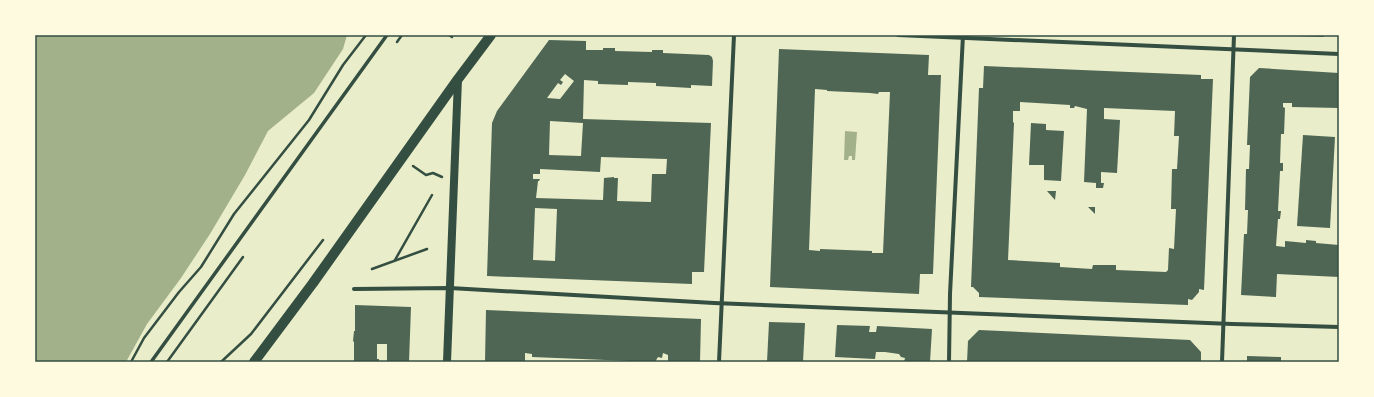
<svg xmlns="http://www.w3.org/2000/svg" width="1374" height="397" font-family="'Roboto Serif',serif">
<rect width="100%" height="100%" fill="#e9edc9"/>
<g fill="#a3b18a">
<path d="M35 35H347L343 49 314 93 268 131 245 175 210 234 181 278 147 324 126 362H35Z"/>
<path d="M845 131 857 132 855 160H852V156H849L848 160H844Z"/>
</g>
<g fill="#4f6655" fill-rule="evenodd">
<path d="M1294 35H1325L1323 37 1294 36Z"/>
<path d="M549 40 586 41V50H603V48H615V51L652 52V50H663V53L709 55 712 57 713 61 712 86 691 85V88L656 86V83L628 82V85L598 84V81L584 80 583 119 711 123 704 272H692V284L487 276 492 123 497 111ZM565 74 574 81 560 99 547 98 558 83 561 85 563 82 560 80ZM550 121 583 123 581 156 549 155ZM601 157 667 159 666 174H652L651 202 617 201 618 178H614V177L604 178 603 200 536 198 538 181H539L540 179H533V174H540V169L600 172ZM535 208 557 209 555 261 533 260Z"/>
<path d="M779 49 929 55 928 75H941L933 274H920L919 294 770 287ZM815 89 827 90V91L870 93 878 94 879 92H890L883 253H872V251L820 249V251L809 250Z"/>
<path d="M984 66 1201 75V79H1213L1204 290 1199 289V292L1192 300 1188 299V305L979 297V293L973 287H971L979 88H983ZM1020 102 1070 105V108H1074L1075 106 1087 109 1084 182 1096 183V188H1103L1104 183H1101V172L1117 173 1120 120 1104 119V108L1175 111 1174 136H1179L1177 169H1172L1171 209H1176L1174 249 1169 248 1168 270 1166 272 1116 270V265H1093L1092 269 1060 267V263L1008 260 1014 123 1013 122V111H1020Z"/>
<path d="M1259 68 1339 73V108L1292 107V103H1283V107L1285 108 1284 134H1281L1280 163H1283V171H1280L1278 211H1281L1280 219H1278L1276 246 1285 247V241L1306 243V240L1316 241V243L1339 245V277L1277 274 1276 297 1241 295 1244 234H1247L1248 210H1245L1246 169H1249L1250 145H1247L1250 77Z"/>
<path d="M1031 123 1046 124V130L1064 131 1061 181 1044 180V165H1029Z"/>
<path d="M1303 135 1335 137 1330 228 1297 226Z"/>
<path d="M1047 191H1056L1055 200Z"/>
<path d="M1088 207H1095V214Z"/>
<path d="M355 305 411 307 409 362H387V344H377V359H379V362H354V342L353 341 354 331H355Z"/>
<path d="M486 310 701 319 700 362H668V355L663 353 662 358 658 357 655 362 532 357V354L525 353V362H485Z"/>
<path d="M769 322 805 323 803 362H767Z"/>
<path d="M837 325 870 326 869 332H876L877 326 932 329 930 362H904L905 358 901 357 899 354 885 352H876L875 359 835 357Z"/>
<path d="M979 330 1190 340 1201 352V362H967L968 341Z"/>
<path d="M1247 356 1280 357H1281V362H1247Z"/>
</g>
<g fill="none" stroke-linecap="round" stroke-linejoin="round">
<g stroke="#344e41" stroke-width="2.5">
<path d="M449 35 452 37"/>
<path d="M397 42 402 35"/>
<path d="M413 166 426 175 433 173 442 177"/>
<path d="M395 260 432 195"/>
<path d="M372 269 427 249"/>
<path d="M131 362 144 338 179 292 201 267 234 214 309 120 343 65 366 35"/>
<path d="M167 362 243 257"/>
<path d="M221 362 251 334 323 240"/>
</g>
<path stroke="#344e41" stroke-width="3.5" d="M151 362 387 35"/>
<g stroke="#344e41" stroke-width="4">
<path d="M898 35 1339 54"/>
<path d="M354 289 450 288 714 303 1232 324 1339 327"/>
<path d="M719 362 734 35"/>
<path d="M949 362 950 294 963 35"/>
<path d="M1222 362 1234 35"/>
</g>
<path stroke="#344e41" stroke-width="8" d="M447 362 458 79"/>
<path stroke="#344e41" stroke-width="10" d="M254 362 313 283 458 79 491 35"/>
</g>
<rect width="1374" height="397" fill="none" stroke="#fefae0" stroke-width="72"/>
<rect x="36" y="36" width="1302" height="325" fill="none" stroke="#344e41" stroke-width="1.5"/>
</svg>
